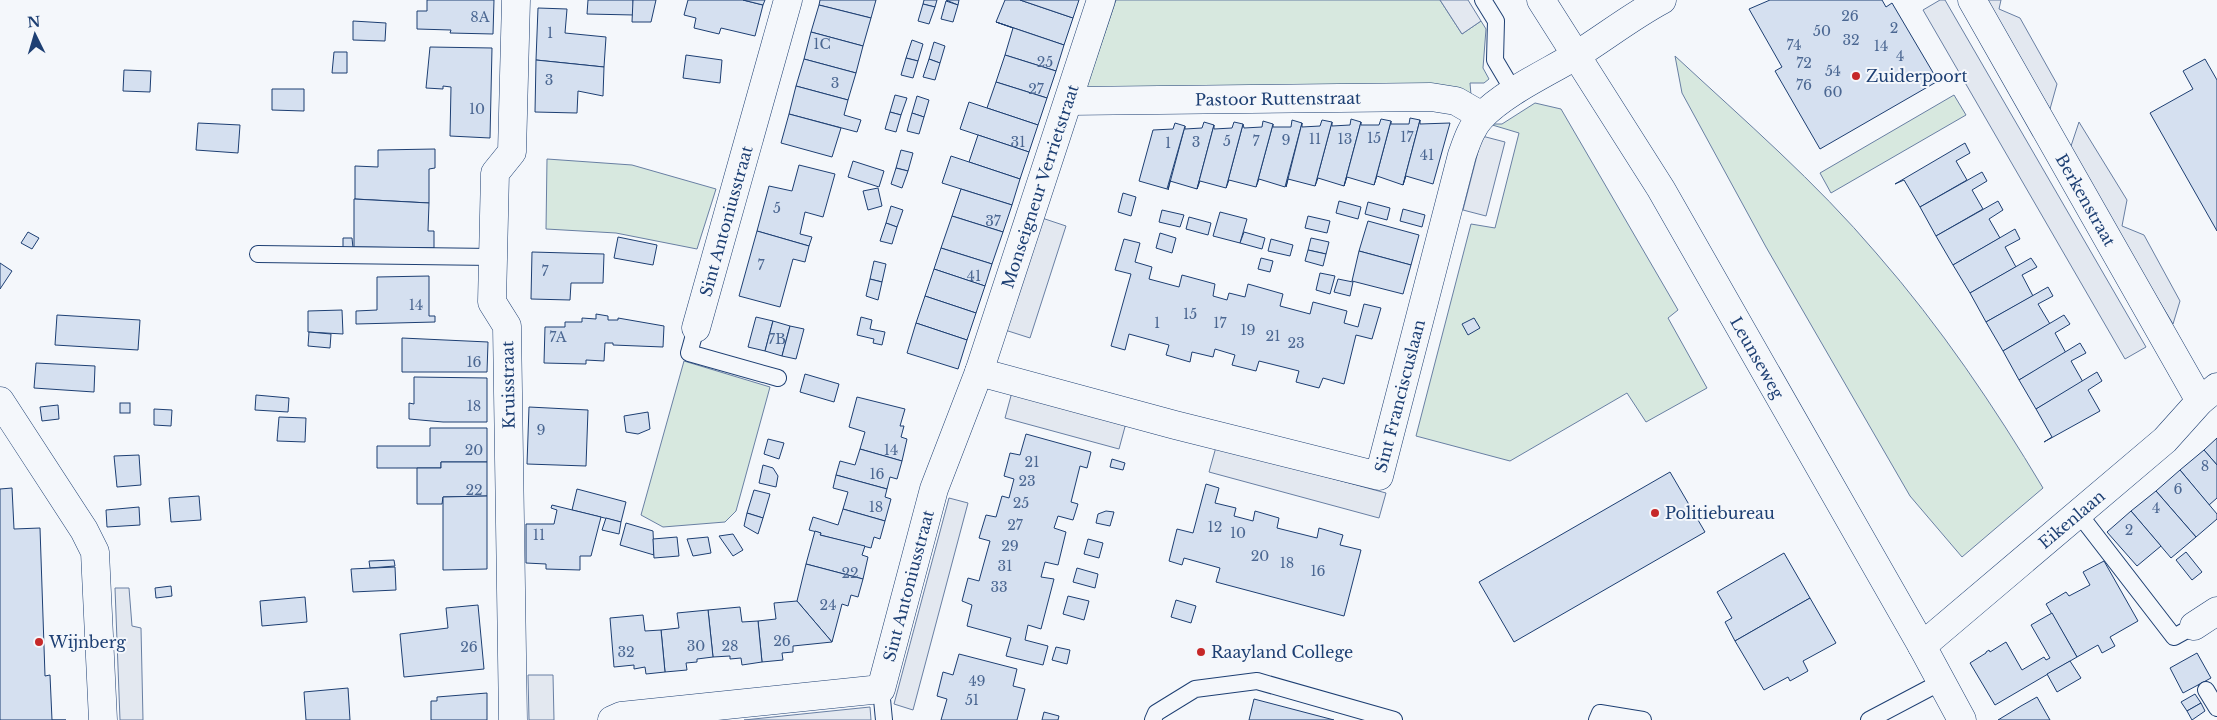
<svg xmlns="http://www.w3.org/2000/svg" width="2217" height="720" font-family="'Libre Baskerville',serif">
<rect width="100%" height="100%" fill="#f4f7fb"/>
<g fill="#d7e8df" stroke="#687fa3">
<path d="M1116 0H1440L1462 34 1481 21 1486 29 1483 68 1489 79 1484 83H1470L1471 95 1086 88Z"/>
<path d="M1675 56C1744 120 1816 182 1877 254 1940 326 1994 406 2043 488L1962 557 1910 496 1766 247 1682 93Z"/>
<path d="M1954 95 1966 115 1831 193 1820 173Z"/>
<path d="M1535 103 1561 109 1678 310 1668 318 1707 388 1646 422 1627 393 1510 461 1416 436 1471 224 1495 228 1519 133 1489 124H1502Z"/>
<path d="M547 159 632 165 716 189 697 249 616 233 546 229Z"/>
<path d="M684 361 770 387 736 511 725 522 663 527 641 515Z"/>
</g>
<g fill="#e3e8f0" stroke="#687fa3">
<path d="M1440 0H1468L1481 21 1462 34Z"/>
<path d="M1940 0H1945L2146 347 2125 359 1923 10Z"/>
<path d="M1984 0H2001L1999 9 2020 18 2057 84 2050 109Z"/>
<path d="M2079 122 2127 200 2122 226 2144 235 2180 301 2173 324 2069 152Z"/>
<path d="M1482 136 1505 142 1486 216 1463 210Z"/>
<path d="M1042 218 1066 226 1030 338 1005 330Z"/>
<path d="M1012 392 1126 423 1119 449 1005 418Z"/>
<path d="M1216 447 1386 493 1379 518 1209 472Z"/>
<path d="M949 498 968 503 913 710 894 704Z"/>
<path d="M115 588H129L132 626 141 628 143 720H120Z"/>
<path d="M528 675H553L554 720H529Z"/>
<path d="M870 707 871 720H744Z"/>
</g>
<g fill="#d5e0f0" stroke="#1d3f73">
<path d="M427 0H494L493 34 450 33 451 30 417 29V11H427Z"/>
<path d="M588 0H633L634 15 587 14Z"/>
<path d="M633 0H656L651 22H632Z"/>
<path d="M688 0H743L763 5 755 36 721 28 719 34 694 28 696 18 684 15Z"/>
<path d="M743 0H765L763 5Z"/>
<path d="M820 0H876L871 18 819 5Z"/>
<path d="M924 0H937L935 7 923 4Z"/>
<path d="M946 0H959L958 5Z"/>
<path d="M1005 0H1020L1073 18 1064 45 996 22Z"/>
<path d="M1020 0H1079L1073 18Z"/>
<path d="M1770 0H1882L1886 7 1892 3 1938 81 1820 149 1775 71 1782 67 1749 9Z"/>
<path d="M946 1 958 5 953 22 941 19Z"/>
<path d="M923 4 935 7 929 24 918 21Z"/>
<path d="M819 5 871 18 863 46 811 32Z"/>
<path d="M538 8 567 9 565 33 606 37 604 67 536 60Z"/>
<path d="M353 21 386 23 385 41 353 40Z"/>
<path d="M996 22 1064 45 1056 71 1005 55 1013 28Z"/>
<path d="M811 32 863 46 856 73 804 59Z"/>
<path d="M912 40 923 44 918 61 906 58Z"/>
<path d="M934 42 945 46 940 63 929 59Z"/>
<path d="M430 47 492 48 490 138 450 136 451 87 443 86V89L426 88Z"/>
<path d="M334 52H347V73H332Z"/>
<path d="M686 55 722 60 720 83 683 78Z"/>
<path d="M1005 55 1056 71 1047 98 996 82Z"/>
<path d="M906 58 918 61 913 78 901 75Z"/>
<path d="M804 59 856 73 848 100 796 86Z"/>
<path d="M929 59 940 63 935 80 923 77Z"/>
<path d="M2205 59 2217 80V231L2150 113 2193 89 2183 71Z"/>
<path d="M536 60 604 67 603 96 578 91 577 113 535 112Z"/>
<path d="M124 70 151 71 150 92 123 91Z"/>
<path d="M996 82 1047 98 1038 125 987 108Z"/>
<path d="M796 86 848 100 844 115 861 120 857 132 789 114Z"/>
<path d="M272 89H304V111L272 110Z"/>
<path d="M895 95 907 98 901 115 890 112Z"/>
<path d="M917 96 929 100 924 117 912 113Z"/>
<path d="M969 102 1038 125 1029 152 960 129Z"/>
<path d="M890 112 901 115 896 132 885 129Z"/>
<path d="M912 113 924 117 919 134 907 131Z"/>
<path d="M789 114 841 128 832 157 781 143Z"/>
<path d="M1410 118 1420 120 1403 185 1377 176 1374 185 1391 121V124H1409Z"/>
<path d="M1351 119 1361 122 1344 186 1318 178 1315 186 1332 122V126L1350 125Z"/>
<path d="M1381 119 1391 121 1374 185 1347 177 1344 186 1361 122V125H1379Z"/>
<path d="M1292 120 1302 123 1285 187 1259 179 1256 187 1273 124V127H1291Z"/>
<path d="M1322 120 1332 122 1315 186 1288 179 1286 187 1302 123V127L1320 126Z"/>
<path d="M1420 120V124L1450 123 1433 184 1406 176 1403 185Z"/>
<path d="M1263 121 1273 124 1256 187 1229 180 1226 188 1243 124 1244 128 1262 127Z"/>
<path d="M1204 122 1214 125 1197 189 1170 181 1168 190 1185 126V129L1202 128Z"/>
<path d="M1234 122 1243 124 1226 188 1200 181 1197 189 1214 125V129L1232 128Z"/>
<path d="M198 123 240 125 238 153 196 150Z"/>
<path d="M1175 123 1185 126 1167 189 1139 181 1153 130 1173 129Z"/>
<path d="M978 135 1029 152 1020 179 969 162Z"/>
<path d="M1965 143 1970 153 1956 161 1967 180 1920 207 1904 180 1895 184Z"/>
<path d="M435 149V168L429 169V203L355 199V166L378 167V150Z"/>
<path d="M901 150 913 153 908 171 896 168Z"/>
<path d="M951 156 1020 179 1012 205 942 183Z"/>
<path d="M853 161 884 171 879 187 848 177Z"/>
<path d="M799 165 835 174 823 217 805 212 800 234 812 237 809 246 757 231 769 186 792 191Z"/>
<path d="M896 168 908 171 902 188 891 184Z"/>
<path d="M1982 172 1987 181 1972 190 1983 209 1936 236 1920 207Z"/>
<path d="M878 188 882 206 868 210 863 191Z"/>
<path d="M961 189 1012 205 1003 232 952 216Z"/>
<path d="M1123 193 1136 197 1131 216 1118 212Z"/>
<path d="M354 199 429 203 428 231H434V248L354 247Z"/>
<path d="M1339 201 1361 207 1358 219 1336 213Z"/>
<path d="M1998 201 2003 210 1989 219 2000 238 1953 265 1936 236Z"/>
<path d="M1368 202 1390 208 1387 220 1365 214Z"/>
<path d="M891 206 903 210 897 227 886 223Z"/>
<path d="M1403 209 1425 215 1422 227 1400 221Z"/>
<path d="M1162 210 1184 215 1180 227 1159 222Z"/>
<path d="M1220 212 1247 219 1240 243 1213 236Z"/>
<path d="M952 216 1003 232 992 264 941 248Z"/>
<path d="M1308 216 1330 221 1327 233 1305 228Z"/>
<path d="M1189 217 1211 223 1208 235 1186 229Z"/>
<path d="M1368 221 1419 235 1411 265 1359 251Z"/>
<path d="M886 223 897 227 892 244 880 241Z"/>
<path d="M2015 229 2020 239 2005 247 2016 267 1970 293 1953 265Z"/>
<path d="M757 231 809 246 805 262 793 259 780 307 739 296Z"/>
<path d="M28 232 39 238 32 249 21 243Z"/>
<path d="M1244 232 1265 238 1262 249 1240 243Z"/>
<path d="M1160 233 1176 238 1172 253 1156 248Z"/>
<path d="M618 237 657 245 653 265 614 258Z"/>
<path d="M343 238H352L353 248H343Z"/>
<path d="M1311 238 1329 242 1326 254 1308 250Z"/>
<path d="M1124 239 1140 243 1135 262 1152 267 1149 279 1179 287 1182 275 1215 284 1213 296 1227 300 1229 293 1245 297 1248 284 1283 294 1280 306 1310 314 1313 302 1347 311 1344 323 1358 327 1364 304 1381 308 1372 339 1356 335 1344 384 1323 378 1319 388 1296 382 1299 371 1259 361 1256 371 1232 365 1235 355 1215 349 1213 357 1192 352 1190 362 1166 355 1169 345 1129 334 1125 350 1111 346 1131 274 1115 270Z"/>
<path d="M1271 239 1293 245 1290 256 1268 251Z"/>
<path d="M941 248 992 264 985 286 934 269Z"/>
<path d="M1308 250 1326 254 1323 266 1305 261Z"/>
<path d="M1359 251 1411 265 1403 294 1352 281Z"/>
<path d="M532 252 604 254 603 283H571L570 300 531 299Z"/>
<path d="M1261 258 1273 261 1270 272 1258 269Z"/>
<path d="M2031 258 2037 267 2022 275 2033 296 1986 322 1970 293Z"/>
<path d="M874 261 886 264 882 282 870 279Z"/>
<path d="M0 263 12 271 0 289Z"/>
<path d="M934 269 985 286 976 313 925 296Z"/>
<path d="M1320 273 1335 276 1330 294 1316 290Z"/>
<path d="M429 276V316H435V322L356 324V311L377 310V277Z"/>
<path d="M870 279 882 282 878 300 866 296Z"/>
<path d="M1338 279 1353 282 1350 296 1334 292Z"/>
<path d="M2048 287 2053 296 2038 304 2050 324 2003 351 1986 322Z"/>
<path d="M925 296 976 313 967 340 916 323Z"/>
<path d="M342 310 343 334 308 332V311Z"/>
<path d="M596 314 608 316V320H618V318L664 326 663 347 613 345V343H605L604 361 586 360V364L544 363 545 327H565V322H582V318L596 319Z"/>
<path d="M57 315 140 320 138 350 55 345Z"/>
<path d="M2064 315 2070 324 2055 333 2066 353 2019 380 2003 351Z"/>
<path d="M756 317 773 321 765 351 748 347Z"/>
<path d="M861 317 872 320 870 329 885 332 882 345 873 343 874 339 857 335Z"/>
<path d="M1474 318 1480 328 1468 335 1462 324Z"/>
<path d="M773 321 790 326 782 356 765 351Z"/>
<path d="M916 323 967 340 958 369 907 353Z"/>
<path d="M790 326 804 329 796 359 782 356Z"/>
<path d="M309 332 331 334 330 348 308 346Z"/>
<path d="M402 338 488 342 487 372H402Z"/>
<path d="M2080 343 2086 353 2071 361 2083 382 2036 409 2019 380Z"/>
<path d="M36 363 95 366 94 392 34 388Z"/>
<path d="M2097 372 2102 381 2088 390 2100 411 2044 442 2052 437 2036 409Z"/>
<path d="M805 374 839 384 834 402 800 392Z"/>
<path d="M414 377 487 378V422H443L409 419V403L414 404Z"/>
<path d="M256 395 289 398 288 412 255 410Z"/>
<path d="M857 397 905 409 900 426H904L901 437 907 439 902 461 860 449 865 432 849 427Z"/>
<rect x="120" y="403" width="10" height="10"/>
<path d="M58 405 59 419 42 421 40 407Z"/>
<path d="M529 407 588 410 586 466 527 464Z"/>
<path d="M154 409 172 410 171 426 154 425Z"/>
<path d="M648 412 650 429 638 434 626 432 624 416Z"/>
<path d="M279 417 306 418 305 442 277 441Z"/>
<path d="M430 428H487V462H441V468H377V446H430Z"/>
<path d="M1026 434 1091 452 1087 468 1080 466 1071 502 1078 504 1073 520 1058 516 1054 528 1066 532 1058 565 1045 562 1041 577 1054 579 1041 629 1028 625 1025 640 1048 646 1043 665 1006 656 1011 638 967 626 972 605 962 601 968 578 979 581 990 541 979 538 986 515 996 517 1002 496 1009 498 1014 479 1004 476 1010 453 1020 455Z"/>
<path d="M2217 438V465L2204 450Z"/>
<path d="M768 439 784 443 779 459 764 454Z"/>
<path d="M860 449 902 461 897 479 890 477 887 489 836 475 840 461 855 465Z"/>
<path d="M2204 450 2217 465V498L2209 505 2180 470Z"/>
<path d="M139 455 141 485 117 487 114 456Z"/>
<path d="M1112 459 1125 463 1123 470 1110 467Z"/>
<path d="M441 462H487V496L443 497 442 504H417V468H441Z"/>
<path d="M763 465 773 468 778 476 776 487 759 483Z"/>
<path d="M2180 470 2217 514V519L2196 537 2156 491Z"/>
<path d="M1670 472 1705 532 1514 642 1479 582Z"/>
<path d="M836 475 887 489 885 497 891 499 885 521 843 509 848 492 833 488Z"/>
<path d="M1206 484 1219 488 1215 503 1236 508 1234 516 1253 521 1255 511 1279 518 1277 528 1317 538 1319 528 1343 535 1340 545 1361 550 1344 616 1216 582 1220 568 1184 558 1182 565 1169 561 1177 529 1193 533Z"/>
<path d="M12 488 14 529 40 528 45 676 50 675 52 720H66H0V489Z"/>
<path d="M577 489 626 502 621 522 572 510Z"/>
<path d="M754 490 770 494 763 518 747 513Z"/>
<path d="M2156 491 2196 537 2171 558 2131 511Z"/>
<path d="M199 496 201 520 171 522 169 498Z"/>
<path d="M487 496V569L443 570V497Z"/>
<path d="M552 505 601 517 591 556H580V570L546 569V564L526 563V524H554L557 510 551 508Z"/>
<path d="M139 507 140 525 107 527 106 510Z"/>
<path d="M843 509 885 521 880 539 874 537 871 548 820 535 821 533 809 530 813 517 838 525Z"/>
<path d="M1106 511 1114 512 1110 526 1096 523 1098 514Z"/>
<path d="M2131 511 2161 546 2137 566 2107 532Z"/>
<path d="M747 513 763 518 758 534 744 526Z"/>
<path d="M606 518 621 522 619 534 602 530Z"/>
<path d="M626 523 653 531 654 555 620 545Z"/>
<path d="M815 531 821 533 820 535 865 546 862 555 868 557 863 579 806 564Z"/>
<path d="M733 534 743 550 733 556 719 536Z"/>
<path d="M677 537 679 556 654 558 653 539Z"/>
<path d="M708 537 711 553 693 556 687 539Z"/>
<path d="M1088 539 1103 543 1099 558 1084 554Z"/>
<path d="M2186 552 2202 572 2192 580 2176 560Z"/>
<path d="M1784 553 1810 598 1735 641 1725 622 1732 618 1717 592Z"/>
<path d="M394 560 395 566 370 568 369 561Z"/>
<path d="M2104 561 2138 621 2110 637 2115 646 2102 653 2098 645 2077 657 2046 604 2066 592 2069 596 2090 585 2083 572Z"/>
<path d="M806 564 863 579 858 597 851 595 848 606 842 604 832 642 797 601Z"/>
<path d="M395 567 396 590 353 592 351 569Z"/>
<path d="M1077 568 1098 574 1095 588 1073 582Z"/>
<path d="M171 586 172 596 156 598 155 588Z"/>
<path d="M1068 596 1089 601 1084 620 1063 614Z"/>
<path d="M305 597 307 622 262 626 260 601Z"/>
<path d="M1810 598 1836 643 1803 661 1808 671 1790 681 1788 677 1764 690 1735 641Z"/>
<path d="M1176 600 1196 606 1191 623 1171 617Z"/>
<path d="M797 601 832 642 793 646V652L782 653 783 660 762 662 758 621 776 619 774 603Z"/>
<path d="M478 605 484 669 404 677 400 634 448 628 446 608Z"/>
<path d="M740 607 742 622 758 621 762 662 742 665 741 658 730 659V656L713 657 708 610Z"/>
<path d="M708 610 713 657 697 659V662L686 663 687 670 665 672 661 630 679 628 677 613Z"/>
<path d="M2052 613 2077 657 1995 705 1970 663 1986 653V652L1989 650 1990 652 2006 642 2022 670 2044 657 2046 660 2050 658 2031 625Z"/>
<path d="M643 615 645 631 661 630 665 672 646 674 645 667 634 669V665L614 667 610 618Z"/>
<path d="M1056 647 1070 650 1067 664 1052 660Z"/>
<path d="M2197 653 2211 678 2183 693 2170 668Z"/>
<path d="M959 654 1017 669 1013 686 1025 689 1017 720H941L947 699 937 696 943 672 953 675Z"/>
<path d="M2070 661 2081 678 2057 692 2047 674Z"/>
<path d="M348 688 350 720H306L304 692Z"/>
<path d="M487 693V720H431V701H437V697Z"/>
<path d="M2195 694 2201 703 2187 711 2181 702Z"/>
<path d="M2037 697 2050 720H1998L2021 706Z"/>
<path d="M1254 699 1334 720H1249Z"/>
<path d="M2201 703 2205 711 2192 720 2187 711Z"/>
<path d="M1044 712 1059 716 1058 720H1042Z"/>
</g>
<g fill="none" stroke-linecap="round" stroke-linejoin="round">
<g stroke="#1d3f73" stroke-width="18">
<g id="service">
<path d="M1483 0 1496 21 1495 60 1514 92"/>
<path d="M258 254 493 257"/>
<path d="M696 328 689 353 778 378"/>
<path d="M2079 514 2174 637 2194 626"/>
<path d="M881 689 884 720"/>
<path d="M2206 690 2217 708"/>
<path d="M1153 720 1156 713 1195 689 1257 681 1394 720"/>
<path d="M1597 720 1600 713 1643 720"/>
<path d="M1869 720 1941 682"/>
</g>
</g>
<g stroke="#1d3f73" stroke-width="29">
<g id="minor">
<path id="s1" d="M1972 0 2200 401"/>
<path id="s2" d="M1069 101 1431 97 1456 101 1482 116"/>
<path id="s3" d="M696 328 788 0"/>
<path id="s4" d="M979 372 1175 425 1379 476 1462 155C1467 141 1471 128 1481 117 1505 92 1545 74 1575 56 1604 38 1632 16 1662 0"/>
<path d="M0 401 84 530 95 552 103 720"/>
<path d="M2194 626 2217 611"/>
<path id="s5" d="M1922 646 2165 440 2200 401 2217 387"/>
<path d="M513 720 507 326 492 302 495 173 512 152 516 0"/>
<path id="s6" d="M612 720 621 716 881 689 934 489 979 372 1101 0"/>
</g>
</g>
<g stroke="#1d3f73" stroke-width="29">
<g id="tertiary">
<path id="s7" d="M1541 0 1661 189 1922 646 1962 720"/>
</g>
</g>
<use href="#service" stroke="#f4f7fb" stroke-width="16"/>
<use href="#minor" stroke="#f4f7fb" stroke-width="28"/>
<use href="#tertiary" stroke="#f4f7fb" stroke-width="28"/>
</g>
<g fill="#c62828" stroke="#f4f7fb" stroke-width="2">
<circle cx="1856" cy="76" r="5"/>
<circle cx="1655" cy="513" r="5"/>
<circle cx="39" cy="642" r="5"/>
<circle cx="1201" cy="652" r="5"/>
</g>
<g text-anchor="middle" dominant-baseline="central" stroke-width="4" stroke-linejoin="round" paint-order="stroke">
<g font-size="14" fill="#4b6792">
<text x="1850" y="16">26</text>
<text x="480" y="17">8A</text>
<text x="1894" y="28">2</text>
<text x="1822" y="31">50</text>
<text x="550" y="33">1</text>
<text x="1851" y="40">32</text>
<text x="822" y="44">1C</text>
<text x="1794" y="45">74</text>
<text x="1881" y="46">14</text>
<text x="1900" y="56">4</text>
<text x="1045" y="62">25</text>
<text x="1804" y="63">72</text>
<text x="1833" y="71">54</text>
<text x="549" y="80">3</text>
<text x="835" y="83">3</text>
<text x="1804" y="85">76</text>
<text x="1036" y="89">27</text>
<text x="1833" y="92">60</text>
<text x="477" y="109">10</text>
<text x="1407" y="137">17</text>
<text x="1374" y="138">15</text>
<text x="1315" y="139">11</text>
<text x="1345" y="139">13</text>
<text x="1286" y="140">9</text>
<text x="1227" y="141">5</text>
<text x="1256" y="141">7</text>
<text x="1018" y="142">31</text>
<text x="1196" y="142">3</text>
<text x="1168" y="143">1</text>
<text x="1427" y="155">41</text>
<text x="777" y="208">5</text>
<text x="993" y="221">37</text>
<text x="761" y="265">7</text>
<text x="545" y="271">7</text>
<text x="974" y="276">41</text>
<text x="416" y="305">14</text>
<text x="1190" y="314">15</text>
<text x="1157" y="323">1</text>
<text x="1220" y="323">17</text>
<text x="1248" y="330">19</text>
<text x="1273" y="336">21</text>
<text x="558" y="337">7A</text>
<text x="777" y="339">7B</text>
<text x="1296" y="343">23</text>
<text x="474" y="362">16</text>
<text x="474" y="406">18</text>
<text x="541" y="430">9</text>
<text x="474" y="450">20</text>
<text x="891" y="450">14</text>
<text x="1032" y="462">21</text>
<text x="2205" y="466">8</text>
<text x="877" y="474">16</text>
<text x="1027" y="481">23</text>
<text x="2178" y="489">6</text>
<text x="474" y="490">22</text>
<text x="1021" y="503">25</text>
<text x="876" y="507">18</text>
<text x="2156" y="508">4</text>
<text x="1015" y="525">27</text>
<text x="1215" y="527">12</text>
<text x="2129" y="530">2</text>
<text x="1238" y="533">10</text>
<text x="539" y="535">11</text>
<text x="1010" y="546">29</text>
<text x="1260" y="556">20</text>
<text x="1287" y="563">18</text>
<text x="1005" y="566">31</text>
<text x="1318" y="571">16</text>
<text x="850" y="573">22</text>
<text x="999" y="587">33</text>
<text x="828" y="605">24</text>
<text x="782" y="641">26</text>
<text x="696" y="646">30</text>
<text x="730" y="646">28</text>
<text x="469" y="647">26</text>
<text x="626" y="652">32</text>
<text x="977" y="681">49</text>
<text x="972" y="700">51</text>
</g>
<g font-size="16" fill="#1d3f73" stroke="#f4f7fb" text-anchor="start">
<text x="1866" y="76">Zuiderpoort</text>
<text x="1665" y="513">Politiebureau</text>
<text x="49" y="642">Wijnberg</text>
<text x="1211" y="652">Raayland College</text>
</g>
<g font-size="16" fill="#1d3f73" stroke="#f4f7fb">
<text stroke="none"><textPath href="#s2" startOffset="209">Pastoor Ruttenstraat</textPath></text>
<text stroke="none"><textPath href="#s6" startOffset="799">Monseigneur Verrietstraat</textPath></text>
<text stroke="none"><textPath href="#s1" startOffset="230">Berkenstraat</textPath></text>
<text stroke="none"><textPath href="#s3" startOffset="111">Sint Antoniusstraat</textPath></text>
<text stroke="none"><textPath href="#s7" startOffset="418">Leunseweg</textPath></text>
<text transform="translate(508 385) rotate(-91)">Kruisstraat</text>
<text stroke="none"><textPath href="#s4" startOffset="496">Sint Franciscuslaan</textPath></text>
<text stroke="none"><textPath href="#s5" startOffset="196">Eikenlaan</textPath></text>
<text stroke="none"><textPath href="#s6" startOffset="378">Sint Antoniusstraat</textPath></text>
</g>
</g>
<g transform="translate(35 35) rotate(355)" stroke="#f4f7fb" stroke-width="4" paint-order="stroke">
<path d="M0-4L9 19L0 12L-9 19Z" fill="#1d3f73"/>
<text y="-8" font-size="14" font-weight="bold" text-anchor="middle" fill="#1d3f73">N</text>
</g>
</svg>
